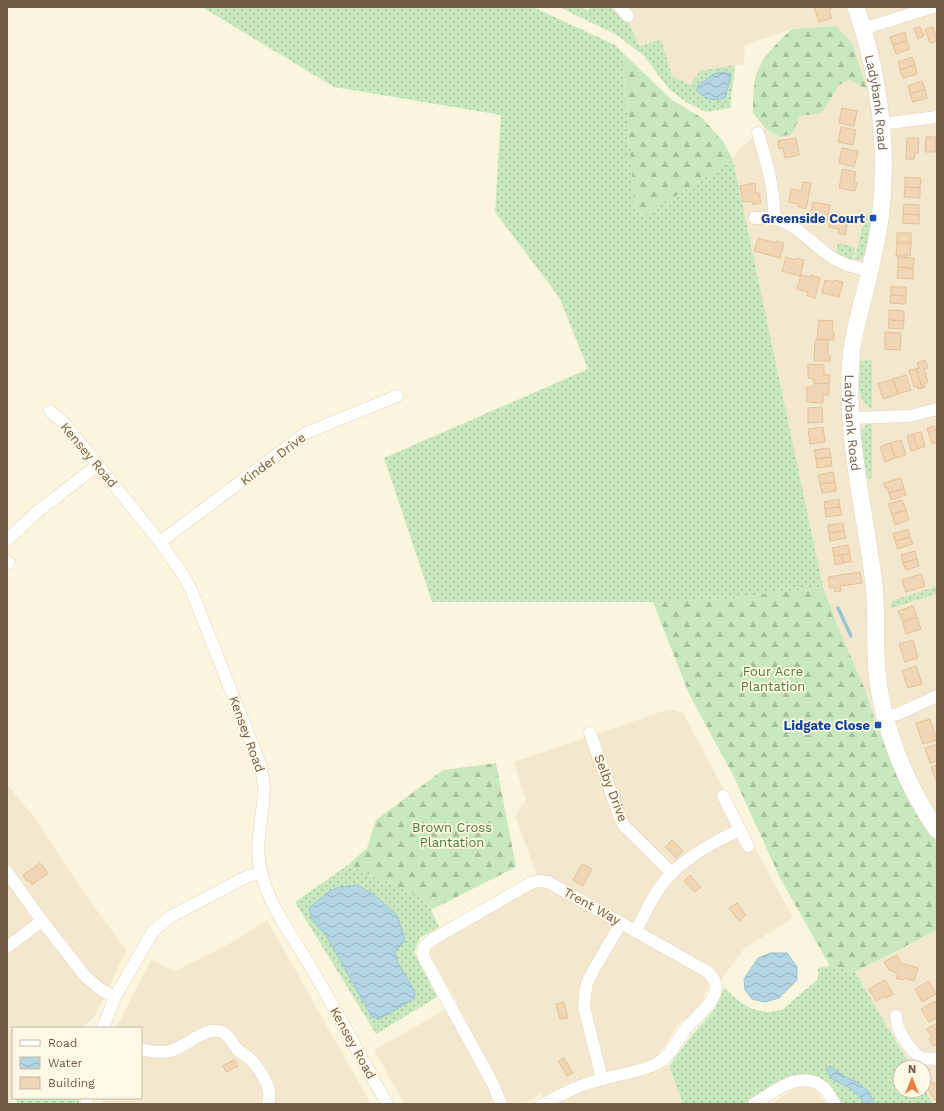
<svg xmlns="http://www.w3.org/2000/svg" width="944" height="1111" font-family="'Work Sans',sans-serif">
<defs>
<pattern id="grass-dots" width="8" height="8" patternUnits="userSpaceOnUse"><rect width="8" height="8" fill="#c8e8bd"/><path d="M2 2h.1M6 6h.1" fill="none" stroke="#a7bf9b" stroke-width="1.8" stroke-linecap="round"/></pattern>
<pattern id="forest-firs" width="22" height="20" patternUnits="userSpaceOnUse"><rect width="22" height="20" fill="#c8e8bd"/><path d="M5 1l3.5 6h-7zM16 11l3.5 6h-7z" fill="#a7bf9b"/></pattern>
<pattern id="water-waves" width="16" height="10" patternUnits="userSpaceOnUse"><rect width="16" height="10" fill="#b3d6e4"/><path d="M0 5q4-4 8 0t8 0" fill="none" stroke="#96b1bb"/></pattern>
</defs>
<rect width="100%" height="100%" fill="#fcf5de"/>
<g fill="#f3e8cd">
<path d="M610 7H937V844L915 804 878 730 866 692 837 624 823 587 733 160 740 148 765 128 779 137 800 116 822 113 839 85 849 80 866 89 836 26 792 29 745 45 744 64 700 71 691 86 672 76 661 39 639 46 629 23Z"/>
<path d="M669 709 683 713 793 918 744 949 721 980 714 967 703 1000 691 1014 678 1024 666 1045 659 1052 669 1066 683 1104H546L541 1094 523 1104H404L374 1050 457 1003 430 955 429 950 432 946 540 885 515 815 526 800 514 762Z"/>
<path d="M7 784 36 820 83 891 120 942 127 949 95 1016 82 1028H13L14 1098 9 1104H7Z"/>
<path d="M267 920 371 1104H102V1098H141V1028H116L151 960 176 971 234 941Z"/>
<path d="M937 930V1104H933L924 1089V1067H911L855 972Z"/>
<path d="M802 1086 814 1088 819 1094 827 1104H770L796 1088Z"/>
</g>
<g fill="url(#grass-dots)" fill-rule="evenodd">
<path d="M202 7H533L615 45 622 52 635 211 647 214 733 160 823 587 726 599 653 602H432L384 458 588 369 559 297 495 212 501 115 334 87Z"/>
<path d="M559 7H581L588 11 590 7H610L629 23 639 46 661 39 672 76 690 85 700 71 735 65 730 108 706 112 686 102 669 89 644 56 617 35Z"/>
<path d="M866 213 876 215 866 254 861 259 855 260V257Z"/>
<path d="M838 243 855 247 852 262 836 253Z"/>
<path d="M872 360V409C854 399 860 379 860 361Z"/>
<path d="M869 422H872V478L867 479 860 436 862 430Z"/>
<path d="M937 586V594L891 608 892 601Z"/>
<path d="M348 865 418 895 431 910 439 927 420 938 414 952 437 997 376 1034 295 902ZM330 891 374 895 397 915 405 940 395 951 398 963 415 992 372 1017 327 937 312 919 321 899Z"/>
<path d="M830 966 855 972 911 1067H900V1091H924V1089L933 1104H841L827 1082 807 1074 789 1079 746 1104H683L669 1066 691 1036 715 1009 724 988 739 1001 752 1009 766 1012 782 1010 818 979V968Z"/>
<path d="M14 1098H79V1104H18Z"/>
</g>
<g fill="url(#forest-firs)">
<path d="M836 26 852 43 867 89 849 80 839 85 822 113 800 116 792 134 779 137 765 128 753 113C753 102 753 90 755 79 759 59 778 42 792 29Z"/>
<path d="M622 52 672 100 702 118 722 140 733 160 647 214 635 211Z"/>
<path d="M823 587 837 624 866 692 878 730 915 804 937 844V930L855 972 830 966 781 880 733 775 689 694 653 602 726 599Z"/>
<path d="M496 763 516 867 431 910 418 895 348 865 367 848 376 820 443 770Z"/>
</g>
<g fill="url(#water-waves)" stroke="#9ac4d6">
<path d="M724 72 731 75 725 98C714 101 704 100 697 90L698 85 714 74Z"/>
<path d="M357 885 374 895 397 915 405 940 395 952 398 963 415 992 414 999 379 1019 372 1017 327 937 312 919 309 908 330 891 340 887Z"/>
<path d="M770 953H787L797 967V980L779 998 765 1002 752 999 745 990 744 979 758 958Z"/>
<path d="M830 1066 842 1075 858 1083 868 1091 875 1104H864L861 1098 851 1089 831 1078 826 1069Z"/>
</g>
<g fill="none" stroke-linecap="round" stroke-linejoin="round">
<path stroke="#9ac4d6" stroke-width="3.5" d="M838 608 851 636"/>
</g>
<g fill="#f1d6b6" stroke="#e4c096">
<path d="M814 7H832L833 8 829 9 832 18 819 22Z"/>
<path d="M920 27 924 36 918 39 914 28Z"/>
<path d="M933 27 937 41 930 43 925 29Z"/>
<path d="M905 32 907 41 893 45 890 37Z"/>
<path d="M907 41 910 49 896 54 893 45Z"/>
<path d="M912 57 915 65 900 70 898 62Z"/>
<path d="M915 65 917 74 903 78 900 70Z"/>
<path d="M922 81 925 89 910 94 908 86Z"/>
<path d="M925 89 927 98 913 102 910 94Z"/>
<path d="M842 108 857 111 854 126 839 123Z"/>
<path d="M841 127 856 130 853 145 838 142Z"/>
<path d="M926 137H936L935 152H925Z"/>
<path d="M796 138 799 155 785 158 783 148 779 149 778 141Z"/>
<path d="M907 138H919L918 153H915L914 159H906Z"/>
<path d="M842 148 858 151 854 167 839 163Z"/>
<path d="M843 169 856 172 854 182 857 183 855 191 839 188Z"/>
<path d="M905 177 921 178 920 188 905 187Z"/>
<path d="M803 182 811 183 806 209 798 207V204L789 202 791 189 802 191Z"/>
<path d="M755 183 756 193H759L761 203 753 205 752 201 743 202 740 186Z"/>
<path d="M905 187 920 188V198L904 197Z"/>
<path d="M813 202 830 205 827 222 819 221V218L810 216Z"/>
<path d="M904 204 919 205V215L903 214Z"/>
<path d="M832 213 849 217 845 235 838 233 839 229 829 227Z"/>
<path d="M903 214 919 215V224L903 223Z"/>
<rect x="897" y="233" width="14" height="10"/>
<path d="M758 238 776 243V241L784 243 780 258 754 251Z"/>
<path d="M897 243H911L910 256H896Z"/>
<path d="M786 257 795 260 796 258 804 260 800 276 782 271Z"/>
<path d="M898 257 914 258 913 269 898 267Z"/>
<path d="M898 267 913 269V279L897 278Z"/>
<path d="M801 275 810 277 811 275 820 278 815 298 807 296 808 292 797 289Z"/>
<path d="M825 280 834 282V280L843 282 839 297 822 293Z"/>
<path d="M891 287H906V296L891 295Z"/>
<path d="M891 295 906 296 905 304 890 303Z"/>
<path d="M889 310 904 311V321L889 320Z"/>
<path d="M819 320 833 321 832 332H834V340L817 339Z"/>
<path d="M889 320 904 321 903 329 888 328Z"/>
<path d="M885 332 901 333 900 350 885 349Z"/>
<path d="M815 340H828V354L830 355V361H814Z"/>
<path d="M925 360 928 368 924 369 928 382 924 384 925 387 922 388 916 369 919 368 917 363Z"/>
<path d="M808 364 824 365V375H830L829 384 814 383V379L808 378Z"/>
<path d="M916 369 922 388 918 389 917 386 914 387 909 370Z"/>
<path d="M906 375 911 390 898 394 893 379Z"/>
<path d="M893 379 898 394 883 399 878 384Z"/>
<path d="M814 383 829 384V395H823V403L807 402V387H814Z"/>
<path d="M822 407 823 422 808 423V408Z"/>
<path d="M934 426 937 435V442L932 444 927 428Z"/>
<path d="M823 427 825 442 810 444 808 429Z"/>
<path d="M921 432 925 446 918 449 913 434Z"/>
<path d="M913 434 918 449 911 451 907 436Z"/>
<path d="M901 440 906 455 895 458 890 443Z"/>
<path d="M890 443 895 458 885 462 880 447Z"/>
<path d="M829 448 831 457 816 459 814 450Z"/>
<path d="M831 457 832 466 817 468 816 459Z"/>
<path d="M833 472 835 482 820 484 818 475Z"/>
<path d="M901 478 904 489 889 493 887 487 885 488 884 483Z"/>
<path d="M835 482 836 491 822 493 820 484Z"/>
<path d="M904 489 906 495 891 500 889 493Z"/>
<path d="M839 499 840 507 825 509 824 502Z"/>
<path d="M902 500 906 510 892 514 888 504Z"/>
<path d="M840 507 842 515 826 517 825 509Z"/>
<path d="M906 510 909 520 895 525 892 514Z"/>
<path d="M843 523 844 531 829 533 828 525Z"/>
<path d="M908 529 910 537 895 541 893 534Z"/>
<path d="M844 531 846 538 830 541 829 533Z"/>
<path d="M910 537 913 544 898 549 895 541Z"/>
<path d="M848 545 850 554 834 556 832 548Z"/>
<path d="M915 551 917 559 903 563 901 555Z"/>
<path d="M850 554 851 562 843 563 842 555Z"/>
<path d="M842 555 843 563 835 565 834 556Z"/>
<path d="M917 559 919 566 906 570 903 563Z"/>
<path d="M860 572 862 583 840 586 841 591 835 592 834 587 830 588 828 577Z"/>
<path d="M921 574 925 586 906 592 902 580Z"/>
<path d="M913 606 917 617 903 622 898 611Z"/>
<path d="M917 617 921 629 906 634 903 622Z"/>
<path d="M913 640 918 658 905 662 899 644Z"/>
<path d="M916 666 922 684 908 688 902 671Z"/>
<path d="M930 719 937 740 923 744 916 723Z"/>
<path d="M937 744V761L930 763 925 748Z"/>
<path d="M937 765V780H936L931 767Z"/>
<path d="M672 840 683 851 676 858 665 847Z"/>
<path d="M40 863 48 873 32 885 29 880 27 881 23 875Z"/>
<path d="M582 864 592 869 583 886 573 880Z"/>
<path d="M690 875 701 887 695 892 684 881Z"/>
<path d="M737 903 746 915 739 921 729 908Z"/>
<path d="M897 955 901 963 918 968 914 981 904 978 903 980 896 978 898 973 889 970 884 962Z"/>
<path d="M885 980 893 994 886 998 885 996 876 1001 869 989Z"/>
<path d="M929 981 936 994 922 1002 915 989Z"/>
<path d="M935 1001 937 1005V1018L929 1022 921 1009Z"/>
<path d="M564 1002 568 1018 560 1019 556 1004Z"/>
<path d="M937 1023V1044L933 1046 929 1039 932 1037 927 1029Z"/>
<path d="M564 1058 573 1073 567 1076 558 1061Z"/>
<path d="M234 1060 238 1066 226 1072 223 1066Z"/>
<path d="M933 1082 934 1084 937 1082V1099L935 1100 926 1086Z"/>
</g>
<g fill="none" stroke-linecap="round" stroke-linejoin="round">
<g stroke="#dfd1bb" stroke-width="13">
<g id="street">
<path d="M620 7 628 16"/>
<path d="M863 29 933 7"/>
<path d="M881 124 937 117"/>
<path d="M758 133C766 160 775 190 774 218 796 224 809 241 827 254 840 264 855 267 870 271"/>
<path d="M755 218H774"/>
<path d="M50 411 65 424 160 542 182 573 192 592 260 764C262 773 264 781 264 791 263 818 254 845 261 872 268 904 296 942 313 971 339 1015 362 1060 387 1104"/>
<path d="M851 418 910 416 937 409"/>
<path d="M7 540 38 511 98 465"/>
<path d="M160 542 306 433 397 396"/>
<path d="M7 561 9 563"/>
<path d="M886 717 898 714 937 696"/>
<path d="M590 733 619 815 624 826 672 873"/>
<path d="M723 796 748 846"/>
<path d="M7 872 42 921 86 977 100 989 115 997"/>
<path d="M636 931C646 911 656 889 672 873 691 854 715 841 740 830"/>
<path d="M7 947 42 921"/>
<path d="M896 1016 898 1028 907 1044 914 1052 921 1058 937 1059"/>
<path d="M103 1028 115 997 153 931 170 917 248 876 261 873"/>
<path d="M141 1049C167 1056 174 1051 195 1038 201 1035 206 1032 212 1031 227 1029 229 1039 237 1049 241 1053 247 1056 251 1060 257 1066 269 1084 269 1092 270 1096 269 1100 268 1104"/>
<path d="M602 1079 584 1007 585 994 587 983 593 971 621 923"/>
<path d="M87 1104V1098"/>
<path d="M501 1104 493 1084 424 958C422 946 425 945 435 938L531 883 538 881 548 882 708 972C712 976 716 982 716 988 714 1004 697 1016 687 1027 677 1040 671 1056 656 1064 640 1072 620 1074 603 1079 581 1084 563 1093 544 1104"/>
<path d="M754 1104C775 1091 801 1068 824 1088 829 1092 831 1099 835 1104"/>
</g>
</g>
<g stroke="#e1d1b6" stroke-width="18">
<g id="secondary">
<path id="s1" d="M856 7C879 75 889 149 880 220 876 249 868 279 861 307 857 324 852 340 851 357 845 431 863 503 873 576 878 608 874 641 877 673 882 726 907 787 937 830"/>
</g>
</g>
<use href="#street" stroke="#fff" stroke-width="12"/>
<use href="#secondary" stroke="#fff" stroke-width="17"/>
</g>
<g fill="#1a4fb4" stroke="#fff8e4" stroke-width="1.5">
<rect x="869" y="214" width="8" height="8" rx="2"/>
<rect x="874" y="721" width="8" height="8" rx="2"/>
</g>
<g text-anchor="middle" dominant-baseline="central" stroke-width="3.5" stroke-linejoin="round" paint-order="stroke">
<g font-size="13" fill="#715c47" stroke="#fff8e4">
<text stroke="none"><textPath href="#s1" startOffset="98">Ladybank Road</textPath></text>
<text stroke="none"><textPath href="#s1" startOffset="422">Ladybank Road</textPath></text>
<text transform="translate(89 455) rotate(50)">Kensey Road</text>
<text transform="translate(273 459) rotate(-37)">Kinder Drive</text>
<text transform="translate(247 734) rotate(70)">Kensey Road</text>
<text transform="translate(611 788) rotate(69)">Selby Drive</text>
<text transform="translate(592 906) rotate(29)">Trent Way</text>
<text transform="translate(353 1043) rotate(61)">Kensey Road</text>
</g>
<g font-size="13" font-weight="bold" fill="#164399" stroke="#fff8e4" text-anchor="end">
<text x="865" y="218">Greenside Court</text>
<text x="870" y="725">Lidgate Close</text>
</g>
<g font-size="13" fill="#4a7d41" stroke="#fff8e4">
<text x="773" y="671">Four Acre<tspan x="773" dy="15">Plantation</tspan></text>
<text x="452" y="827">Brown Cross<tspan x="452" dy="15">Plantation</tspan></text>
</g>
</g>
<rect width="944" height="1111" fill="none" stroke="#715c47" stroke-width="16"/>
<rect x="12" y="1027" width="130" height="72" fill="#fff8e4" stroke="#c6baa5"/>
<rect x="20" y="1040" width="20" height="6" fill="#ffffff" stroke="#c6baa5"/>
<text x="48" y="1047" font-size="12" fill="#715c47">Road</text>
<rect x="20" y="1057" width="20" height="12" fill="url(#water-waves)" stroke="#c6baa5"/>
<text x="48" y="1067" font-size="12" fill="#715c47">Water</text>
<rect x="20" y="1077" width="20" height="12" fill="#f1d6b6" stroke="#c6baa5"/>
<text x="48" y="1087" font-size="12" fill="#715c47">Building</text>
<g transform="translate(912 1079)"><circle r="19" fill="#fff8e4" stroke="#c6baa5"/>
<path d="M0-3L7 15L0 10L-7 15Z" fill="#e78042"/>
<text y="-6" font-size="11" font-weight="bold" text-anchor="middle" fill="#715c47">N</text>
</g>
</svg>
